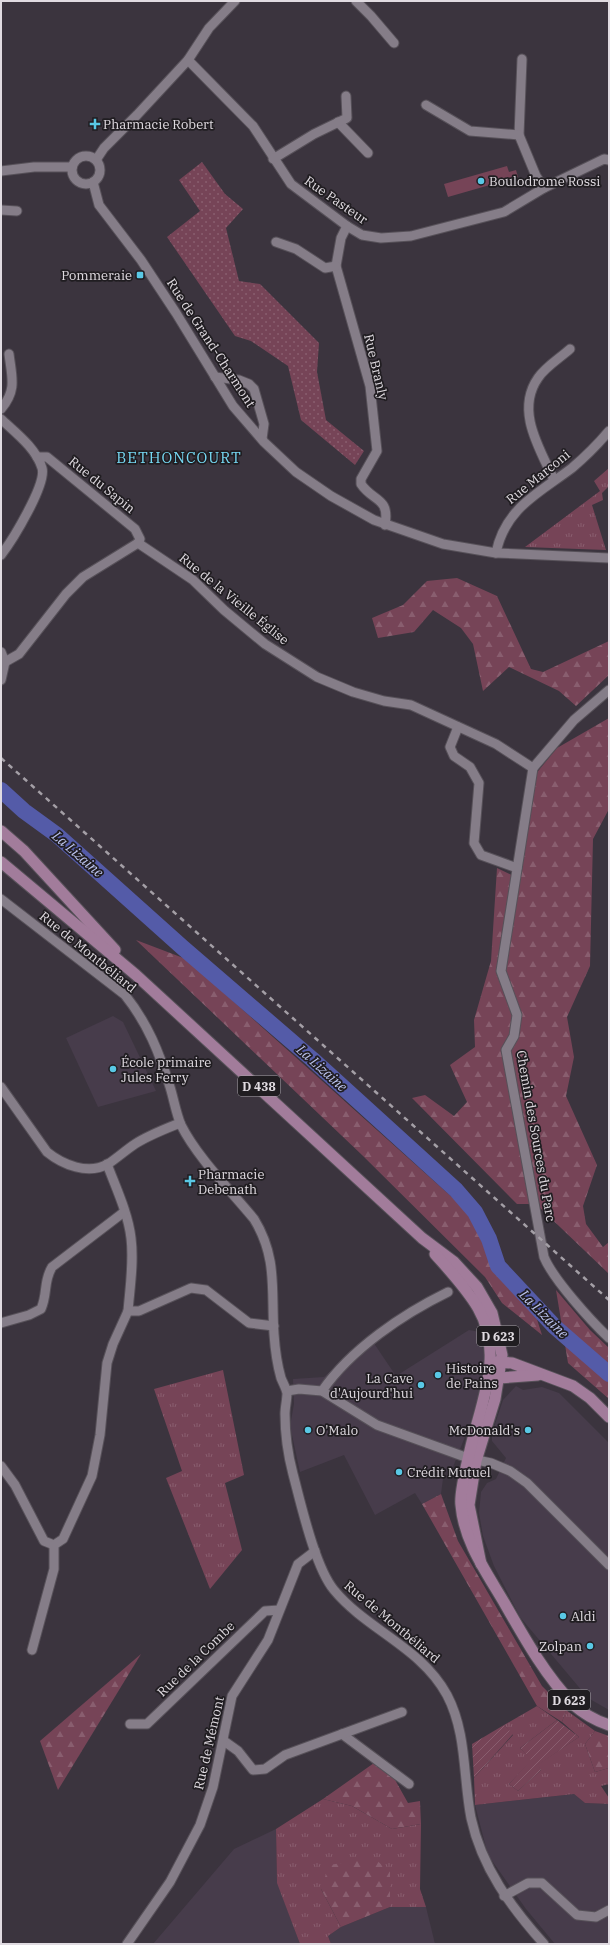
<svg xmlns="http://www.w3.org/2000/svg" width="610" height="1945" font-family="'IBM Plex Serif',serif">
<defs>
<pattern id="grass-tufts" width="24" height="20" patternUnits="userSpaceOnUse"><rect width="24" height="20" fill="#764457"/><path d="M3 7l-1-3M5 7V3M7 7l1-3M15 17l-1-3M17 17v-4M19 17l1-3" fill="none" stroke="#895e6f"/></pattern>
<pattern id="forest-firs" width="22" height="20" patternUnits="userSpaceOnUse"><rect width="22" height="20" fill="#764457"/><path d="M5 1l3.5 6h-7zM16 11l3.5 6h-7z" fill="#895e6f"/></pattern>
<pattern id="park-dots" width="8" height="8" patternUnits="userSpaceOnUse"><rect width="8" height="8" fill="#764457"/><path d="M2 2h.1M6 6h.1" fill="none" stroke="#895e6f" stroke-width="1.8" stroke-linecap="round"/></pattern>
<pattern id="garden-furrows" width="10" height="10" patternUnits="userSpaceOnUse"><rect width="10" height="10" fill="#764457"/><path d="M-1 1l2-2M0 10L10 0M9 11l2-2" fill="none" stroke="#895e6f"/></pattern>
</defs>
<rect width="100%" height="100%" fill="#3b343e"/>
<g fill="#473c4b">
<path d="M113 1016 123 1022 156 1091 98 1107 66 1038Z"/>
<path d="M469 1330 480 1332 484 1355 482 1384 470 1424 453 1467 444 1471 441 1494 422 1504 415 1493 375 1515 344 1455 300 1472 290 1426 294 1404 293 1379 324 1377 369 1336 396 1376Z"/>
<path d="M516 1386 523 1390 542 1387 559 1393 609 1443V1710L588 1698 520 1617 494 1566 483 1536 479 1513 481 1492 487 1483 496 1479 506 1458 492 1441V1433L503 1400Z"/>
<path d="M574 1794 585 1803 609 1804V1944H555L526 1909 488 1855 475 1805Z"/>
<path d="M276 1829 277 1881 300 1944H153L234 1849Z"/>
<path d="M390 1907H426L435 1944H331L328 1936 341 1927Z"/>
</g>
<g fill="url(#grass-tufts)">
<path d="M609 468V486L602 493 603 500 592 505 606 550 525 547 600 491 594 481Z"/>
<path d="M223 1370 244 1475 225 1483 242 1550 210 1589 166 1478 182 1471 154 1389Z"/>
<path d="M537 1706 557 1720 520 1748 532 1760 509 1784 518 1791 541 1770 537 1765 579 1737 562 1722 566 1710 595 1731 585 1744 595 1772 609 1768V1784L601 1786 609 1798V1804L585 1803 574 1794 475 1805 474 1778 513 1735 504 1725Z"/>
<path d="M323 1799 352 1806 392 1829 421 1824 420 1889 426 1907H390V1872L321 1889 341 1927 328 1936 331 1944H300L277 1883 276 1829Z"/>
</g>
<g fill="url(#forest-firs)">
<path d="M457 578 497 596 531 669 543 672 609 641V675L576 706 559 691 509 667 483 691 473 644 461 628 433 610 414 632 378 638 372 618 403 605 427 581Z"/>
<path d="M609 718V809L593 839 590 966 567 1017 574 1057 566 1096 597 1165 583 1206 586 1224 603 1247 609 1242V1274L536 1204H517L412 1098 425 1095 454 1116 467 1102 450 1065 475 1047 474 1020 491 961 497 868 518 878 534 776 557 748Z"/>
<path d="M136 940 186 959 463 1207 477 1228 489 1261 501 1279 535 1313 542 1335 502 1303 485 1277 362 1155Z"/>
<path d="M556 1290 590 1330 609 1348V1399L568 1363Z"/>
<path d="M441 1494 458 1541 542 1686 566 1710 562 1722 537 1706 422 1504Z"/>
<path d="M141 1654 58 1790 40 1741Z"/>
<path d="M595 1731 609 1736V1768L595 1772 585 1744Z"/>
<path d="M374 1763 394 1778 408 1803 420 1801 421 1824 392 1829 352 1806 323 1799Z"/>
<path d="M374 1858 390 1872V1907L341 1927 321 1889 329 1865Z"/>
</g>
<path fill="url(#park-dots)" d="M202 162 225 194 243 209 226 228 239 281 260 284 319 343 317 372 326 420 364 451 355 465 301 420 288 366 251 341 235 336 167 237 200 211 179 180Z"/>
<g fill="url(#garden-furrows)">
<path d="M557 1720 579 1737 538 1765 541 1770 518 1791 509 1784 531 1760 520 1748Z"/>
<path d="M504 1725 513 1734 474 1778 472 1744Z"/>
</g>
<path fill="#764457" d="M507 166 509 172 516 170 518 177 448 197 444 184Z"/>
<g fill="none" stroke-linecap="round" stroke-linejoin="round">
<path stroke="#545ba8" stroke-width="16" d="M1 790 24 811 57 835 182 947 312 1059 456 1190 475 1212 489 1239 498 1266 555 1327 609 1374"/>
<g stroke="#575159" stroke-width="11">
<g id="minor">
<path d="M356 1 371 16 394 43"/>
<path d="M522 59 519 135 536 176 544 188"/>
<path d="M188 60 253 126 291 184 347 226 362 235 381 238 411 236 504 212 544 188 604 159 609 160"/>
<path d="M426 105 470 131 519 135"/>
<path d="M338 122 368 153"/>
<circle cx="86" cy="170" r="14"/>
<path d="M273 159 314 134 347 118 346 96"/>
<path d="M96 160 104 148 137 115 188 60 209 28 235 1"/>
<path d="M1 171 34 167H72"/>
<path d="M93 182 99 205 141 260 176 313 233 406 264 442 296 472 331 496 374 520 443 544 496 553 609 558"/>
<path d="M1 210 17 211"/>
<path d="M347 226 341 238 336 266 370 386 377 451 361 479V484C373 502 390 497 385 525"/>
<path d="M276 242 296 249 325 268 336 266"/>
<path d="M215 377 239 380 249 384 254 389 264 424 262 439"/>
<path d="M1 409C17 390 12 378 9 354"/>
<path d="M1 419C16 433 36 448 42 468 47 484 12 541 1 555"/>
<path d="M37 457H47L135 529 140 539 138 543"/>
<path d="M554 480C540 449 515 411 538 378 545 367 560 358 570 349"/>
<path d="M138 543 193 580 224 610 265 644 317 677 353 692 384 701 411 705 496 744 533 768"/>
<path d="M496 553C505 508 539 493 572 468 585 457 598 444 609 431"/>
<path d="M1 652 5 662 1 680"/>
<path d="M5 662 19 654 66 594 83 577 138 543"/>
<path d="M609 690 574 720 533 768 501 971 517 1015 514 1036 506 1050 544 1257C553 1279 591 1321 609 1338"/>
<path d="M458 727 450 747 454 756 470 767 479 783 474 843 481 855 517 868"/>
<path d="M1 899 125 995C148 1024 159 1052 170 1087 174 1100 176 1113 181 1125 197 1157 231 1191 254 1219 278 1258 271 1291 274 1334 275 1349 277 1364 281 1378 283 1383 286 1388 287 1393 287 1400 285 1407 285 1414 285 1434 288 1455 293 1474 301 1504 315 1567 334 1590 367 1630 421 1647 447 1695 467 1733 463 1777 471 1818 482 1868 511 1907 544 1944"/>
<path d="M1 1087 47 1152C63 1165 88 1175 108 1164 117 1158 126 1150 135 1144 149 1135 165 1129 180 1123"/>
<path d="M107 1164C116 1188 128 1213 131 1238 134 1262 130 1287 128 1311"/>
<path d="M1 1323 29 1315 41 1309C48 1293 43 1282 52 1267L124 1212"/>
<path d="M287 1391 299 1389 322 1391 377 1425 468 1458 491 1463 510 1471 527 1483 609 1565"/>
<path d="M322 1391C351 1349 403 1314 448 1292"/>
<path d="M1 1466 15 1485 44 1541 54 1545"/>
<path d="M32 1650 54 1569V1545L63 1539 92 1476 100 1435 107 1363 113 1344 128 1311H139L191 1288 206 1290 249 1323 274 1326"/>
<path d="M130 1724H147L265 1611 279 1610"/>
<path d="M342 1734 409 1784"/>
<path d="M224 1741 238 1751 253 1770 265 1769 285 1755 402 1712"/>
<path d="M504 1896 528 1883H542L577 1915 596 1917 609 1910"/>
<path d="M127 1944 170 1882 200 1825 213 1787 232 1696 268 1640 298 1564 315 1551"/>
</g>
</g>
<g stroke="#575159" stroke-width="13">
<g id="major">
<path d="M1 831 24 851 115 950"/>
<path d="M1 862 136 975 422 1238 454 1262 477 1287 492 1313 502 1355 495 1399 476 1461 469 1505 481 1564"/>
<path d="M435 1254C450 1271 467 1289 478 1308 504 1353 482 1400 471 1446 468 1460 459 1492 461 1505 464 1542 487 1573 505 1604 525 1639 545 1675 573 1704 582 1713 597 1721 609 1725"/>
<path d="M496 1362 512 1363 573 1386 590 1398 609 1417"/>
<path d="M493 1376 499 1378 538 1375"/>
</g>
</g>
<use href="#minor" stroke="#857d88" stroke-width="9"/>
<use href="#major" stroke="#a27c9b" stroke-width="11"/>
<path stroke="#a49fa6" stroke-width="2.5" stroke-dasharray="5 5" stroke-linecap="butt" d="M1 758 609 1300"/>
</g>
<g fill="#59c8e5" stroke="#201d21" stroke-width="1.5">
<path d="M93 118h4v4h4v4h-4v4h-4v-4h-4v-4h4z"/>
<circle cx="481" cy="181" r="4"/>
<rect x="136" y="271" width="8" height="8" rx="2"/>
<circle cx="113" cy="1069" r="4"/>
<path d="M188 1175h4v4h4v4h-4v4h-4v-4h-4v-4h4z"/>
<circle cx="438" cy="1375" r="4"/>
<circle cx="421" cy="1385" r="4"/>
<circle cx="308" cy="1430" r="4"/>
<circle cx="528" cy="1430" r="4"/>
<circle cx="399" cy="1472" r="4"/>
<circle cx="563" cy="1616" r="4"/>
<circle cx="590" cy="1646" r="4"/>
</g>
<g text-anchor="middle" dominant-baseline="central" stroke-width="3.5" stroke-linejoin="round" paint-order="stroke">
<g fill="#201d21" stroke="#a6a2a7" stroke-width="1">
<rect x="238" y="1076" width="42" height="20" rx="3"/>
<rect x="477" y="1326" width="42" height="20" rx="3"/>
<rect x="548" y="1690" width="42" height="20" rx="3"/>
</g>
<g font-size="12" font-weight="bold" fill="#e0dbe1">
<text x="259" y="1086">D 438</text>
<text x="498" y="1336">D 623</text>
<text x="569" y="1700">D 623</text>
</g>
<g font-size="13" fill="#e0dbe1" stroke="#201d21" text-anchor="start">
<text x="103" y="124">Pharmacie Robert</text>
<text x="489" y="181">Boulodrome Rossi</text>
<text x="132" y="275" text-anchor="end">Pommeraie</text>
<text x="121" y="1062">École primaire<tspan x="121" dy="15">Jules Ferry</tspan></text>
<text x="198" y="1174">Pharmacie<tspan x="198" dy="15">Debenath</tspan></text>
<text x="446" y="1368">Histoire<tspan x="446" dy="15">de Pains</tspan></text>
<text x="413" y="1378" text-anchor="end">La Cave<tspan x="413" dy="15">d'Aujourd'hui</tspan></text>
<text x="316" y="1430">O'Malo</text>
<text x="520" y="1430" text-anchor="end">McDonald's</text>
<text x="407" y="1472">Crédit Mutuel</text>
<text x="571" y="1616">Aldi</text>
<text x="582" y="1646" text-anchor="end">Zolpan</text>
</g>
<g font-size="13" fill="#e0dbe1" stroke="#201d21">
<text transform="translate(336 200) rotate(35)">Rue Pasteur</text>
<text transform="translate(211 343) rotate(57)">Rue de Grand-Charmont</text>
<text transform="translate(376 367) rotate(77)">Rue Branly</text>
<text transform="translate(538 477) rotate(-39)">Rue Marconi</text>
<text transform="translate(102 485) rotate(39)">Rue du Sapin</text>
<text transform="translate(234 599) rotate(39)">Rue de la Vieille Église</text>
<text transform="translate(88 952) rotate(39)">Rue de Montbéliard</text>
<text transform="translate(536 1136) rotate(80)">Chemin des Sources du Parc</text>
<text transform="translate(392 1622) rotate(40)">Rue de Montbéliard</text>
<text transform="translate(196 1659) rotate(-44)">Rue de la Combe</text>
<text transform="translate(209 1743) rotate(-77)">Rue de Mémont</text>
</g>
<g font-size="14" font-style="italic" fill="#bcc4ef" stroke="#201d21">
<text transform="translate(78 854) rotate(41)">La Lizaine</text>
<text transform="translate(322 1068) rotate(42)">La Lizaine</text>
<text transform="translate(544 1314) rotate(45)">La Lizaine</text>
</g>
<g font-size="15" letter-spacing="1" fill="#77daf5" stroke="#201d21">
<text x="179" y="457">BETHONCOURT</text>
</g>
</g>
<rect width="610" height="1945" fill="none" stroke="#e0dbe1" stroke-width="4"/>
</svg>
